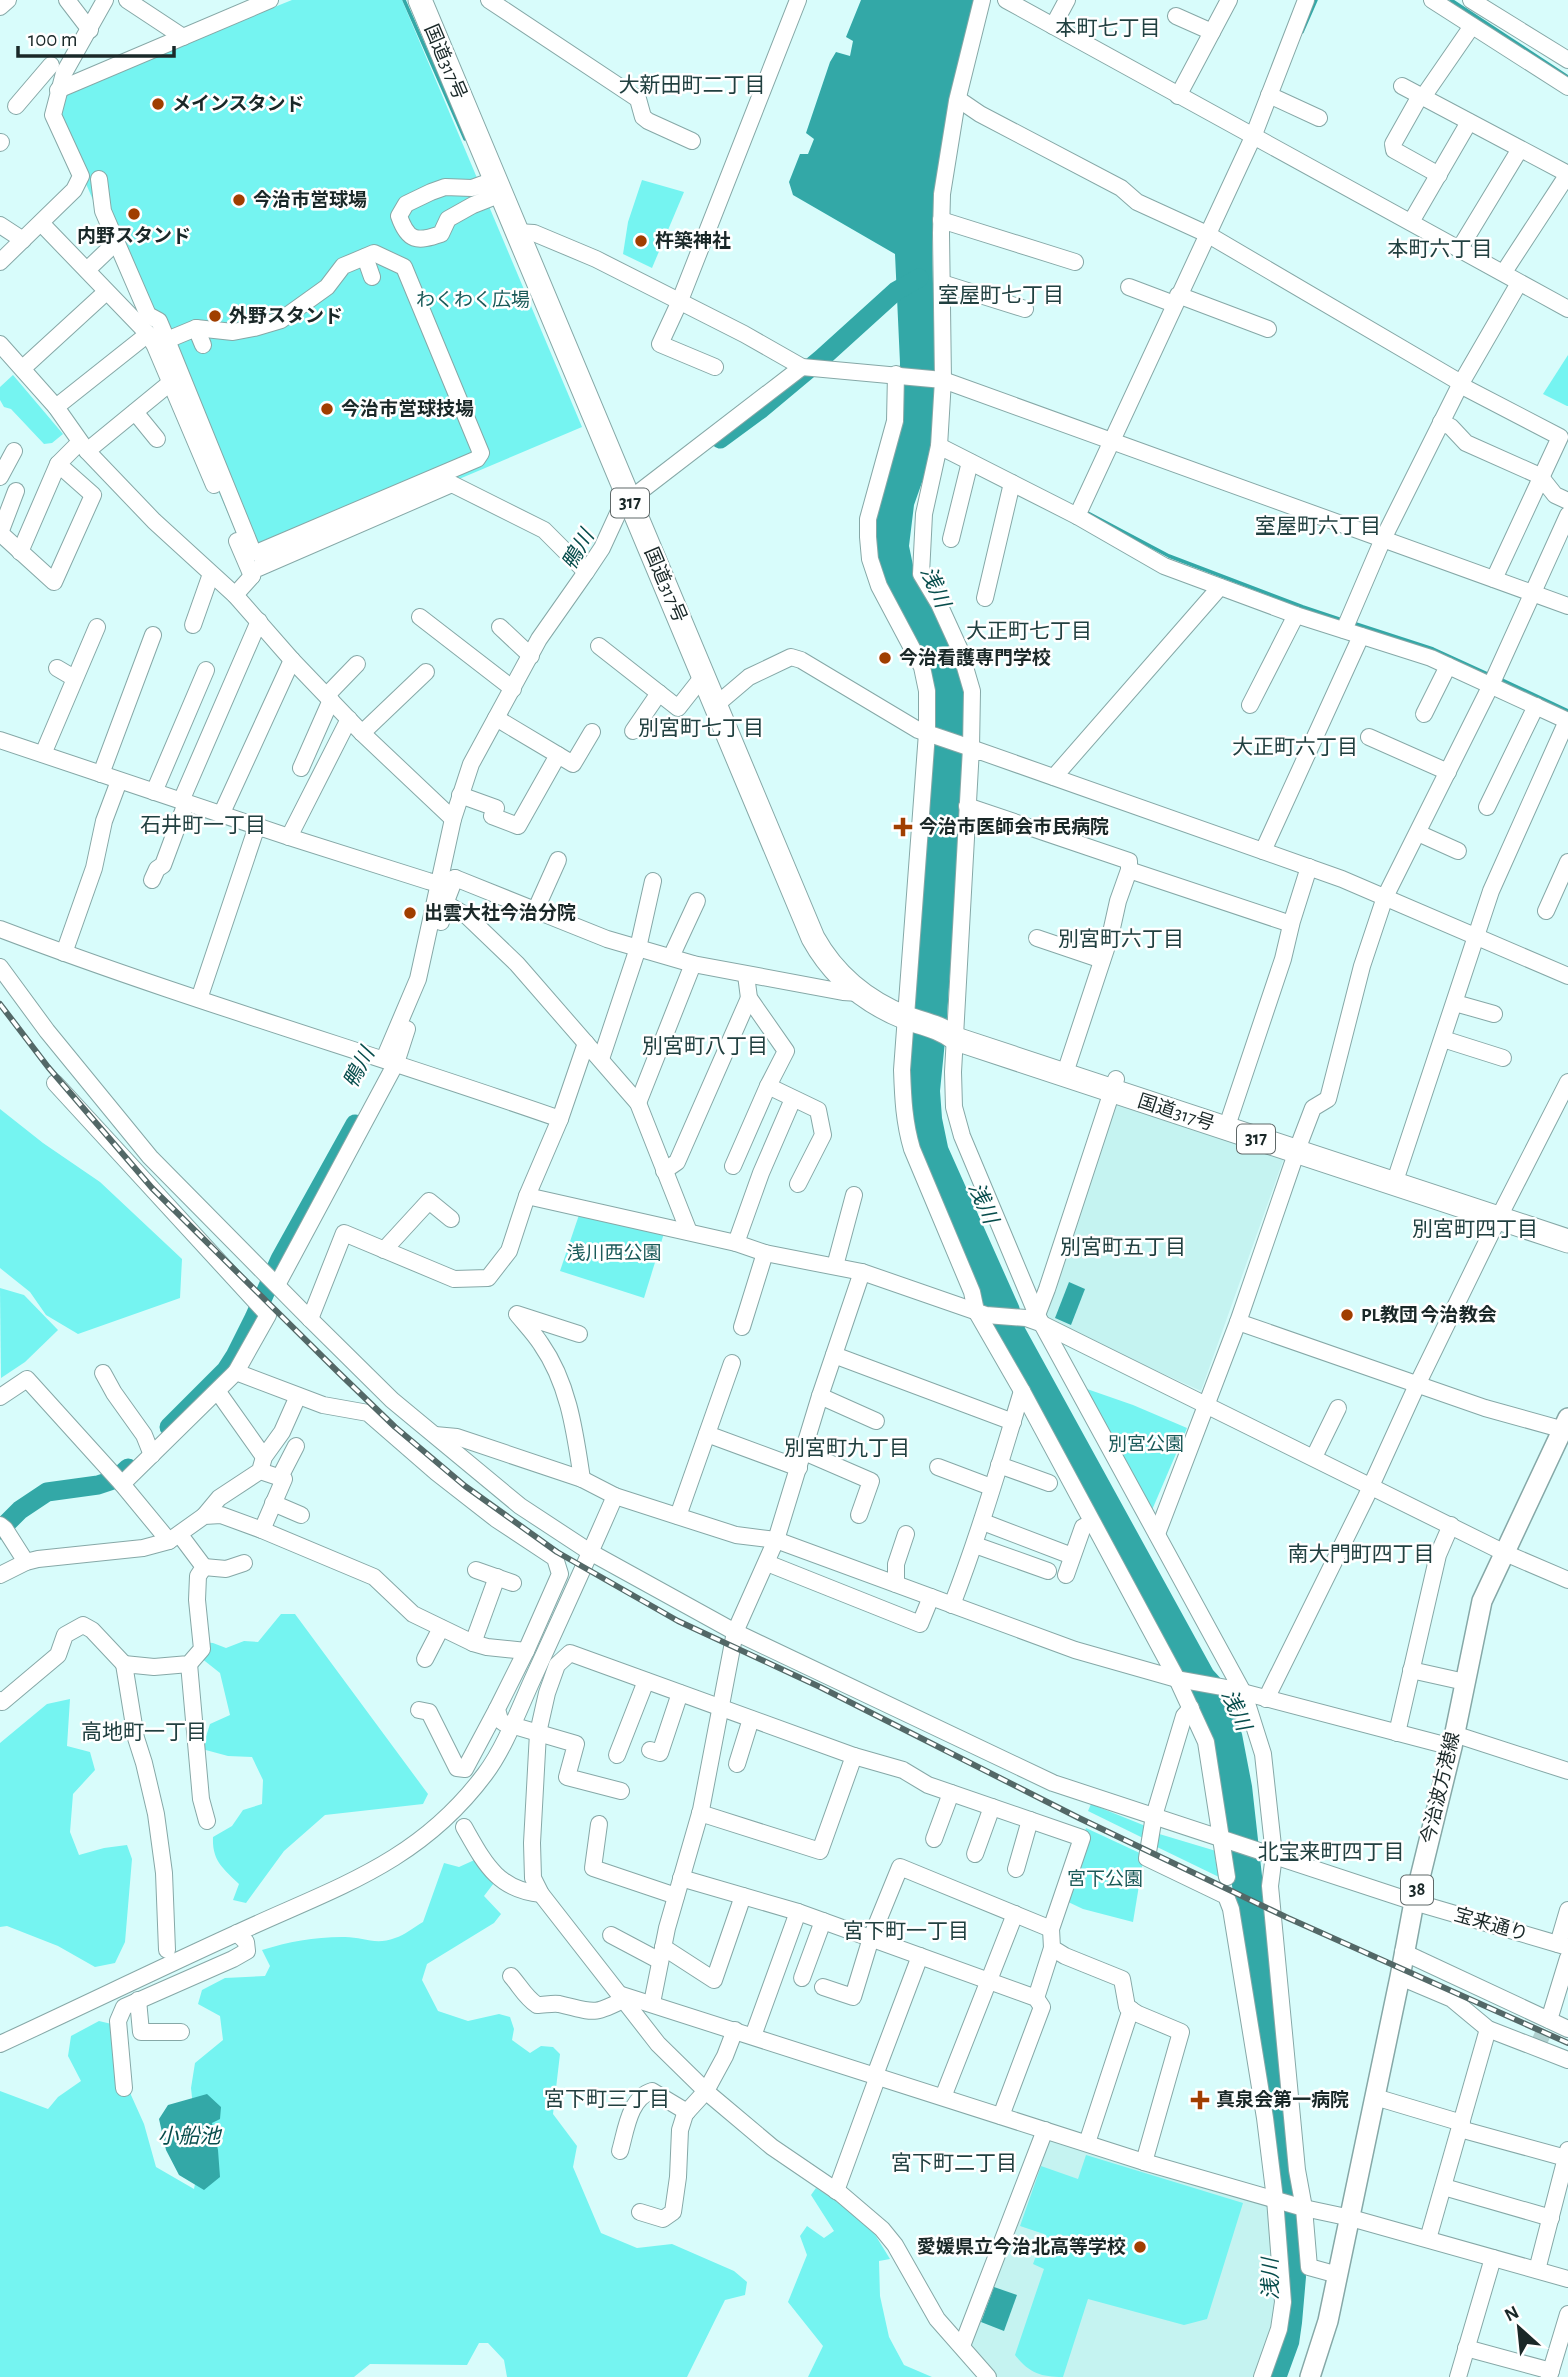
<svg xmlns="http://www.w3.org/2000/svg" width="1568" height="2377" font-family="'Alegreya Sans','Noto Sans JP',sans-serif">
<rect width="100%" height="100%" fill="#d8fcfb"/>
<g fill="#c5f3f1">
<path d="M1111 1103 1284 1158 1201 1391 1050 1322 1043 1309Z"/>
<path d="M1047 2135 1271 2205 1279 2288 1274 2301 1275 2321 1257 2377H994L966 2347Z"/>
</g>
<g fill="#75f4f1">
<path d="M292 0H402L582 427 251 567 65 135 61 112 64 92Z"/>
<path d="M642 180 684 192 652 268 623 254 628 222Z"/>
<path d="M1568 355V406H1567L1543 394Z"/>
<path d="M13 375 63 434 52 443 44 444 11 409 4 407 0 400V387Z"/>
<path d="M0 1109 43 1143 100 1182 182 1259 180 1298 78 1334 46 1315 30 1292 0 1268Z"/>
<path d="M580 1212 665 1230 644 1298 560 1271Z"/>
<path d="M0 1288 24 1295 58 1330 25 1362 1 1378Z"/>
<path d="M1087 1389 1133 1405 1187 1428 1152 1510 1084 1390Z"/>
<path d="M281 1614H295L428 1794 423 1804 325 1815 284 1851 246 1903 233 1900 239 1884C223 1868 212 1861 213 1837L232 1826 243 1810 262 1804 263 1780 252 1757 228 1756 202 1749 210 1724 230 1715 220 1673 196 1654 200 1642 213 1643 226 1648 244 1641 258 1642Z"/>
<path d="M70 1699 67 1746 90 1752 95 1770 73 1794 70 1832 79 1855 104 1848 127 1845 132 1859 125 1942 115 1963 95 1967 58 1946 7 1926 0 1927V1743L47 1704Z"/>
<path d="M1091 1804 1148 1827 1145 1839 1088 1811Z"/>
<path d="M1086 1828 1144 1855 1133 1922 1083 1909 1064 1900Z"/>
<path d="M1156 1833 1216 1851 1215 1859 1221 1878 1155 1846Z"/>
<path d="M481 1857 500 1875 484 1896 501 1914 494 1923 427 1964 422 1980 438 2011 468 2021 499 2014 510 2017 514 2029 512 2040 530 2053 541 2046 553 2047 560 2054 553 2114 577 2146 573 2167 601 2233 637 2248 672 2244 734 2271 747 2282 745 2295 725 2300 687 2377H507L504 2360 488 2343H479L467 2365 370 2364 354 2377H0V2091L48 2109 58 2097 81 2081 68 2056 71 2036 99 2021 124 2027 131 2095 144 2124 156 2167 194 2189 199 2163 191 2088 195 2063 223 2040 220 2016 198 2004 202 1990 225 1978 265 1976 270 1966 262 1950C288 1942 314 1937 342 1937 362 1936 374 1946 395 1938 405 1935 414 1927 423 1922L444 1863 459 1867Z"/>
<path d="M1086 2155 1243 2203 1207 2319 1184 2325 1088 2299 1063 2377C1041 2377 1029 2373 1015 2355L1044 2269 1033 2264 1044 2234 1020 2226 1041 2166 1078 2179Z"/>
<path d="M816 2188 836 2201 874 2233 890 2259 879 2261 880 2296 889 2337 904 2365 932 2377H808L823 2346 788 2302 807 2255 800 2236 807 2226 824 2238 834 2231 811 2195Z"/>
</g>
<g fill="#33a8a7">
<path d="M861 0H978L940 158 932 241 935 368 939 389 934 435 926 471 914 505 909 546 914 570 936 610 964 681 968 712 946 1031 940 1091 942 1118 948 1147 1019 1306 1025 1328 1213 1670 1223 1681 1242 1734 1252 1786 1304 2253 1306 2277 1302 2323 1299 2344 1287 2377H1265L1282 2326 1235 1909 1218 1775 991 1322 915 1143 906 1074 930 685 883 587 873 543 874 510 898 425 900 363 895 254 793 195 789 182 800 154H808L814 139 806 133 830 62 836 52 850 56 853 41 846 37Z"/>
<path d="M1069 1282 1085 1289 1071 1325 1055 1318Z"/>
<path d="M207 2094 221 2107 220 2119 212 2123 218 2150 220 2177 204 2190 179 2175 166 2150 159 2119 168 2105Z"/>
<path d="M994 2287 1017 2295 1004 2331 981 2322Z"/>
</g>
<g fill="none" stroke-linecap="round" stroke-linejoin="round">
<g stroke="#33a8a7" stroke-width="3.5">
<path d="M404 0 465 139"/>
<path d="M1451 0 1568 77"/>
<path d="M1302 32 1316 0"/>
<path d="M1086 512 1169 556 1303 607 1342 620"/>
<path d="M1353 623 1433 649 1490 675"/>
<path d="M1500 679 1568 711"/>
</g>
<g stroke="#33a8a7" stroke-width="19">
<path d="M720 439 761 409 822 358 896 291 919 278"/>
<path d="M169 1427 226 1370 235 1356 254 1318 280 1259 355 1124"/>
<path d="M0 1530 20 1510 47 1492 98 1485 116 1479 128 1468"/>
</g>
<path stroke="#b2d2d1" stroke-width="16" stroke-dasharray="16 8" stroke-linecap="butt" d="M1537 2047 1549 2020"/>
<g stroke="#86a8a7" stroke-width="18">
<g id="minor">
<path d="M67 0 90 30"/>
<path d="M127 0 183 37"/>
<path d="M489 0 638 99 643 117 648 121 692 141"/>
<path d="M1006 0 1568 309"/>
<path d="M1432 0 1568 87"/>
<path d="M1471 0 1568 60"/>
<path d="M0 7 8 0"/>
<path d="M1176 16 1212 32"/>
<path d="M1053 26 1067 0"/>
<path d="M1402 86 1568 174"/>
<path d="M58 90 270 0"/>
<path d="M1269 95 1319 118"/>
<path d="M1178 96 1229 0"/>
<path d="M1420 96 1393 144 1394 150 1439 175"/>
<path d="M1423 97 1472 26"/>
<path d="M958 99 980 114 1121 188 1137 202 1207 234 1461 383"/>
<path d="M16 106 51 65"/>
<path d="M0 143 1 142"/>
<path d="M99 179 103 211 148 315 159 321 167 340 253 552 256 553 477 459 481 453 404 267 374 253 343 266 327 287 281 320 254 328 233 332 196 328 167 340"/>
<path d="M494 180 472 188 445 187 431 192 406 204 399 216C408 242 417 242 441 234L448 219 473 205 501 194"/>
<path d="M941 220 1075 262"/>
<path d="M1411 222 1469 122"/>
<path d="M41 223 148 334 155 346 214 485"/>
<path d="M0 225 23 240"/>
<path d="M517 232 534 233 596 259 744 334 802 367 943 380 1568 606"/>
<path d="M1460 248 1520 149"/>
<path d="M365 257 372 277"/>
<path d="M0 262 74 190 81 176 53 115 64 73 105 0"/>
<path d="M87 270 110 248"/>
<path d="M1504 272 1568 174"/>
<path d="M942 283 1025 309"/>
<path d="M1129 287 1174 304"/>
<path d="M1178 295 1268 329"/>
<path d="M196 328 203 345"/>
<path d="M0 344 56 407 87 451 154 521 235 595 292 660 362 733 453 819"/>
<path d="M715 367 660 344 679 303 798 0"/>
<path d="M23 368 106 292"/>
<path d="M896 374 895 421 868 519V537L870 559 879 586 922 667 927 691V733L902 1070C903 1098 904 1122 912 1149L972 1292 976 1311 1022 1391 1177 1679 1206 1742 1227 1877"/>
<path d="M1460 385 1560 437 1494 579"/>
<path d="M56 407 148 334"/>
<path d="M135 412 157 439"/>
<path d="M1441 422 1451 427 1466 443 1540 476 1555 495 1568 501"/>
<path d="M939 446 943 380 941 233 942 194 957 101 982 0"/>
<path d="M87 451 170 383"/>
<path d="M0 477 14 451"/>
<path d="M1077 516 1253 137 1306 0"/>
<path d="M0 533 54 582 93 495 58 464"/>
<path d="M0 533 16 491"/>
<path d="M951 539 970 462"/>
<path d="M237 541 252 576"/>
<path d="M20 552 58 464 80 442"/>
<path d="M235 595 252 576 254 570 452 484 544 530 586 572"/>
<path d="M985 598 1012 483"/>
<path d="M420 617 513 689"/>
<path d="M193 625 211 574"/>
<path d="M500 627 531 656"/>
<path d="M1344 630 1383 539 1460 385 1519 283"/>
<path d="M599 646 678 708 704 675"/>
<path d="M57 668 74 678"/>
<path d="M327 695 357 664"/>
<path d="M716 705 749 677 791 657 801 660 918 730 971 748 972 691 960 650 939 604 921 574 924 514 939 446 1077 516 1164 566 1296 615 1431 658 1568 721"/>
<path d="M1250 705 1296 615"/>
<path d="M1424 714 1448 666"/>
<path d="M633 731 659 693"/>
<path d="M362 733 426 672"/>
<path d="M1369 737 1448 772"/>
<path d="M0 740 289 837 428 881 439 884 455 878 607 939 693 964 843 992 859 993"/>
<path d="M43 754 97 627"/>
<path d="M558 755 573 764 592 732"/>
<path d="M301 768 331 700"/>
<path d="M101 774 153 635"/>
<path d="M1054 777 1220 587"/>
<path d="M154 792 206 670"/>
<path d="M460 795 496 808 492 816 518 826 558 755 496 718"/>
<path d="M181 801 259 621"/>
<path d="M967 806 1129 861V870"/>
<path d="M1487 807 1536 706"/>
<path d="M221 815 292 660"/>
<path d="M1418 833 1458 851"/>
<path d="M289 837 349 719"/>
<path d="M1263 851 1361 636"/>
<path d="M152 880 157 869 163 865 186 803"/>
<path d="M438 899 467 916 517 964 638 1103 689 1232"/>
<path d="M536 909 558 860"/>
<path d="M1546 911 1568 862"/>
<path d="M441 922 445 904 455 878"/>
<path d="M0 929C184 999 374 1054 560 1119"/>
<path d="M1037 938 1102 960"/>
<path d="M64 953 94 868 104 821 119 781"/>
<path d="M671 957 697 901"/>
<path d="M0 967 47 1031 150 1157 310 1319 392 1400 520 1506 590 1552 735 1632 1053 1783 1414 1902 1568 1947"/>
<path d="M199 999 257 826"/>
<path d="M1455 1003 1494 1014"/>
<path d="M1443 1039 1503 1058"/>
<path d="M384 1059 418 979 453 819 471 764 539 639 586 572 602 548 619 511 629 500 802 367"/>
<path d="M601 1059 638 948 653 881"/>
<path d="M1064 1076 1110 937 1118 901 1129 870 1291 924"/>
<path d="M55 1083 268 1315 236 1372"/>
<path d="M768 1086 818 1110 823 1135 798 1184"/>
<path d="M638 1103 693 964"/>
<path d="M1226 1129 1283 959 1292 921 1309 867"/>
<path d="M733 1166 768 1086 786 1051 749 998 746 975"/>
<path d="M664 1171 677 1162 749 998"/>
<path d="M1394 1184 1491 891 1567 721"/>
<path d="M527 1196 736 1243 765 1253 862 1272 986 1315 1026 1318 1040 1323 1505 1553 1568 1580"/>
<path d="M736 1243 761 1173 793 1099"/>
<path d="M384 1250 429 1201 451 1219"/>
<path d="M835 1266 854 1195"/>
<path d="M277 1285 396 1063 407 1029"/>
<path d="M1037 1315 1047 1289 1116 1079"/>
<path d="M310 1319 344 1233 454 1279 488 1278 509 1251 527 1196 560 1119 586 1043"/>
<path d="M1238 1322 1485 1408 1568 1431"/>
<path d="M742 1327 765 1253"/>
<path d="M579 1334 517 1314C525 1324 534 1333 541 1344 569 1384 575 1433 582 1479"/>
<path d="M834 1355 1013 1422"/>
<path d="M103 1373 114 1393 144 1435 152 1455"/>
<path d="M218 1392 264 1457"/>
<path d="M820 1396 876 1421"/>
<path d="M0 1397 27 1379 122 1484 169 1541"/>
<path d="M707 1434 799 1468"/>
<path d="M435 1435 457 1437 582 1479 615 1496 736 1535 776 1540 1075 1650 1177 1679 1227 1688 1452 1747"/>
<path d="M804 1452 871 1481 859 1515"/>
<path d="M1314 1457 1338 1408"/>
<path d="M999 1465 1049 1483"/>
<path d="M938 1467 991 1487"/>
<path d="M260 1471 284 1479 262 1530"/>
<path d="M280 1477 296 1446"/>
<path d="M122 1484 236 1372 323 1405 368 1413 437 1473 496 1519 555 1558 560 1574 526 1651 497 1709 500 1720 504 1723 576 1744 567 1777 621 1791"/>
<path d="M273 1503 301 1515"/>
<path d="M204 1516 219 1498 260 1471 264 1457 282 1432 298 1396"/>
<path d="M678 1516 732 1363"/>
<path d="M983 1522 1072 1556"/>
<path d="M0 1525 5 1529 26 1562"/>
<path d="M1157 1534 1238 1322 1300 1142 1313 1108 1328 1099 1362 966 1385 897 1491 685 1568 515"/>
<path d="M975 1545 1048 1571"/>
<path d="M767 1563 920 1624 931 1597"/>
<path d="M204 1567 226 1569 244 1563"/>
<path d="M476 1570 513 1583"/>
<path d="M0 1575 26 1562 38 1559 143 1548 169 1541 204 1516 221 1515 262 1530 374 1577 413 1614 473 1643 487 1647 526 1651"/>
<path d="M1066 1575 1083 1527 1092 1523"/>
<path d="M896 1584V1564L906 1534"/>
<path d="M952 1605C979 1535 1000 1463 1022 1391"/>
<path d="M473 1643 497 1577"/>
<path d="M425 1659 441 1628"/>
<path d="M189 1664 201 1799 207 1821"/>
<path d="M1411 1670 1465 1682"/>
<path d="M1266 1699 1366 1497 1417 1385 1498 1219 1568 1082"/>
<path d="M0 1700 2 1702 58 1655 65 1635 83 1625 92 1630 124 1664"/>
<path d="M1191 1708 1184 1716 1154 1816 1147 1858 1226 1896 1231 1909 1265 2118 1275 2199 1283 2302 1279 2329 1262 2377"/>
<path d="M419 1710 429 1712 457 1768 465 1769 497 1709"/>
<path d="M1397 1733 1438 1555 1451 1525"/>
<path d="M1454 1734 1568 1771"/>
<path d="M650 1750 660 1753 680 1693"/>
<path d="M617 1755 646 1681"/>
<path d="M737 1764 751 1719"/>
<path d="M700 1813 820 1851 854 1756"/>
<path d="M599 1824 593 1868 676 1896"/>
<path d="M464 1827C484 1862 497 1890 541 1894"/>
<path d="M934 1839 951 1793"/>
<path d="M975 1854 992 1807"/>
<path d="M1274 1855 1263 1754 1244 1694 1037 1315 962 1136 954 1107 953 1072 971 748 1342 879 1568 976"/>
<path d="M1274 1855 1270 1886 1297 2170 1304 2208 1309 2267 1338 2275"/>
<path d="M1016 1869 1030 1820"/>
<path d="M681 1878 798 1912 1036 1998 1042 2007 1001 2116"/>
<path d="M611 1935 660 1961"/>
<path d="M1558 1944 1568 1910"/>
<path d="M663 1947 714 1980 743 1896"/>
<path d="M167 1950 164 1873 156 1814 144 1763 136 1738 124 1664 154 1667 189 1664 202 1649 197 1600 198 1576 204 1567 180 1535"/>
<path d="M1403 1952 1568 2029"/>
<path d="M511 1976C520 1986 525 1997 537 2005 544 2005 553 2003 559 2004 594 2012 592 2016 625 1999"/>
<path d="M1400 1977 1452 1999 1488 2029 1568 2060"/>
<path d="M802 1978 823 1921"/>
<path d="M823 1987 853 1997 871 1938 900 1867 1051 1929"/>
<path d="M622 1995 1144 2162 1304 2208 1351 2218 1568 2279"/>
<path d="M1036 1998 1052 1948"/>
<path d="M138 2000 141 2032H181"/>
<path d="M652 2003 667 1928 701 1810 735 1632 776 1540 820 1396 862 1272"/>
<path d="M1549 2020 1568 1958"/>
<path d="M753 2036 798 1912"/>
<path d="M0 2044C78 2008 156 1970 235 1934 333 1888 417 1865 485 1774 506 1746 520 1706 535 1674 562 1615 589 1556 615 1496"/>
<path d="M875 2075 920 1956"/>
<path d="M124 2088 118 2021 124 2007 233 1959 247 1951 246 1942 237 1933"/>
<path d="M943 2097 1015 1914"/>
<path d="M1375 2097 1462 2123"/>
<path d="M1460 2129 1566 2158"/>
<path d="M1087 2143 1131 2009"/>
<path d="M620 2151C626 2131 629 2098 652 2091L687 2112"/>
<path d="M1444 2187 1551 2218"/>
<path d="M836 2191 878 2076"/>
<path d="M640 2212 663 2219 673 2212 678 2177 680 2130 685 2114 706 2091 725 2056 735 2030"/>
<path d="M1428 2239 1488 2029"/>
<path d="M1537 2270 1568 2150"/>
<path d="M962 2346 1045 2130"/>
<path d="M1466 2348 1551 2371"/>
<path d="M988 2377 937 2319 895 2245 882 2229 841 2194 772 2147 709 2094 658 2044 541 1894 533 1878 532 1843 538 1733 547 1693 557 1665 570 1653 854 1756 903 1770 928 1785 1082 1838 1051 1929 1052 1948 1065 1956 1122 1979 1127 2007 1138 2014 1181 2032 1144 2162"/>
<path d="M1458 2377 1493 2258"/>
<path d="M1549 2377 1568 2314"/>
</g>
</g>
<g stroke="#86a8a7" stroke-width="22">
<path id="major" d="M1310 2377 1328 2321 1400 1977 1414 1902 1452 1747 1482 1601 1568 1418"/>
</g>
<g stroke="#86a8a7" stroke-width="25">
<path id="highway" d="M420 0 813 938C834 976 866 1002 906 1018 924 1024 941 1027 956 1039L1568 1241"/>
</g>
<use href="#minor" stroke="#fff" stroke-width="16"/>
<use href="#major" stroke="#fff" stroke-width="19"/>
<use href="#highway" stroke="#fff" stroke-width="23"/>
<g stroke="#536867" stroke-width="6">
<path id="rail" d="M0 1004 48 1067 152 1188 338 1372 395 1427 465 1486 557 1552 678 1621 820 1687 1079 1818 1288 1918 1568 2043"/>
</g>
<use href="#rail" stroke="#fff" stroke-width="3.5" stroke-dasharray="10" stroke-linecap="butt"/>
</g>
<g fill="#a03e00" stroke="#fff" stroke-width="2.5">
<circle cx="158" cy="104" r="7"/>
<circle cx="239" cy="200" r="7"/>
<circle cx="134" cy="214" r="7"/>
<circle cx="641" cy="241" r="7"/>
<circle cx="215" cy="316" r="7"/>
<circle cx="327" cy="409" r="7"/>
<circle cx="885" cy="658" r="7"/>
<path d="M899.5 816.5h7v7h7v7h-7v7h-7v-7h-7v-7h7z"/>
<circle cx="410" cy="913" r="7"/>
<circle cx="1347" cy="1315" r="7"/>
<path d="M1196.5 2089.5h7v7h7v7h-7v7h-7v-7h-7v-7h7z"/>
<circle cx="1140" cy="2247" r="7"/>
</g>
<g text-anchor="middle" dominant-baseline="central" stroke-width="5" stroke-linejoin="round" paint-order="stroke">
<g fill="#fff" stroke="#5f6868" stroke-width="2">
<rect x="611" y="488.5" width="38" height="29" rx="5"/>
<rect x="1237" y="1124.5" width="38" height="29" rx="5"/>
<rect x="1401" y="1875.5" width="32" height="29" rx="5"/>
</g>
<g font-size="18" font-weight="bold" fill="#1a2828">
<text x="630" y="503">317</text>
<text x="1256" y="1139">317</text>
<text x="1417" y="1890">38</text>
</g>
<g font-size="19" fill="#1a2828" stroke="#fff">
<text transform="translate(445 62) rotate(67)">国道317号</text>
<text transform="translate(665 585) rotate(67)">国道317号</text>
<text transform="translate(1176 1113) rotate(18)">国道317号</text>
<text transform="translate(1441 1788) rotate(-77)">今治波方港線</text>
<text transform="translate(1491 1925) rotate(16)">宝来通り</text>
</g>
<g font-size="19" font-weight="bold" fill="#1a2828" stroke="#fff" text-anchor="start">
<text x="172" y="104">メインスタンド</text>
<text x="253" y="200">今治市営球場</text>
<text x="134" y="236" text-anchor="middle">内野スタンド</text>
<text x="655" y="241">杵築神社</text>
<text x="229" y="316">外野スタンド</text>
<text x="341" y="409">今治市営球技場</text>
<text x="899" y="658">今治看護専門学校</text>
<text x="919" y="827">今治市医師会市民病院</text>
<text x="424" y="913">出雲大社今治分院</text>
<text x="1361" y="1315">PL教団 今治教会</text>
<text x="1216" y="2100">真泉会第一病院</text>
<text x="1126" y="2247" text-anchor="end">愛媛県立今治北高等学校</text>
</g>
<g font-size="19" fill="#1a5a59" stroke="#fff">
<text x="473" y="300">わくわく広場</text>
<text x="614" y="1253">浅川西公園</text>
<text x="1146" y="1444">別宮公園</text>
<text x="1105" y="1879">宮下公園</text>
</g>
<g font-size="21" fill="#214040" stroke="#fff">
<text x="1108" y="28">本町七丁目</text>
<text x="692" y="85">大新田町二丁目</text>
<text x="1440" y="249">本町六丁目</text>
<text x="1001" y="295">室屋町七丁目</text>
<text x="1318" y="526">室屋町六丁目</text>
<text x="1029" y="631">大正町七丁目</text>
<text x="701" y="728">別宮町七丁目</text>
<text x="1295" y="747">大正町六丁目</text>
<text x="203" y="825">石井町一丁目</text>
<text x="1121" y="939">別宮町六丁目</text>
<text x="705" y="1046">別宮町八丁目</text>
<text x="1475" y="1229">別宮町四丁目</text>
<text x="1123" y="1247">別宮町五丁目</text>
<text x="847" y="1448">別宮町九丁目</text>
<text x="1361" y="1554">南大門町四丁目</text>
<text x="144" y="1732">高地町一丁目</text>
<text x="1331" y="1852">北宝来町四丁目</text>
<text x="906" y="1931">宮下町一丁目</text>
<text x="607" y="2099">宮下町三丁目</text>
<text x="954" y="2163">宮下町二丁目</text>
</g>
<g font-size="21" font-style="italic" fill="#074d4c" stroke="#fff">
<text transform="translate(578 550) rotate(-60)">鴨川</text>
<text transform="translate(935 587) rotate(66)">浅川</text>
<text transform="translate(359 1068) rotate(-62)">鴨川</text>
<text transform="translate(983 1203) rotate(66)">浅川</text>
<text transform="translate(1236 1710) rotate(66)">浅川</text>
<text x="189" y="2136">小船池</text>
<text transform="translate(1271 2279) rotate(-91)">浅川</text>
</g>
</g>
<g transform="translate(1519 2328) rotate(333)" stroke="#ffffff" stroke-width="5" paint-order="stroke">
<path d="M0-5L12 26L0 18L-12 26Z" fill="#1a2828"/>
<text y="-10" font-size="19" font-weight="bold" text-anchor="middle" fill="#1a2828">N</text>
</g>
<path d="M18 46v10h156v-10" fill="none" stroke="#1a2828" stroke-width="3.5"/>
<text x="28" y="46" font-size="21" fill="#1a2828" stroke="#ffffff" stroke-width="5" paint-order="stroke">100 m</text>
</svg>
